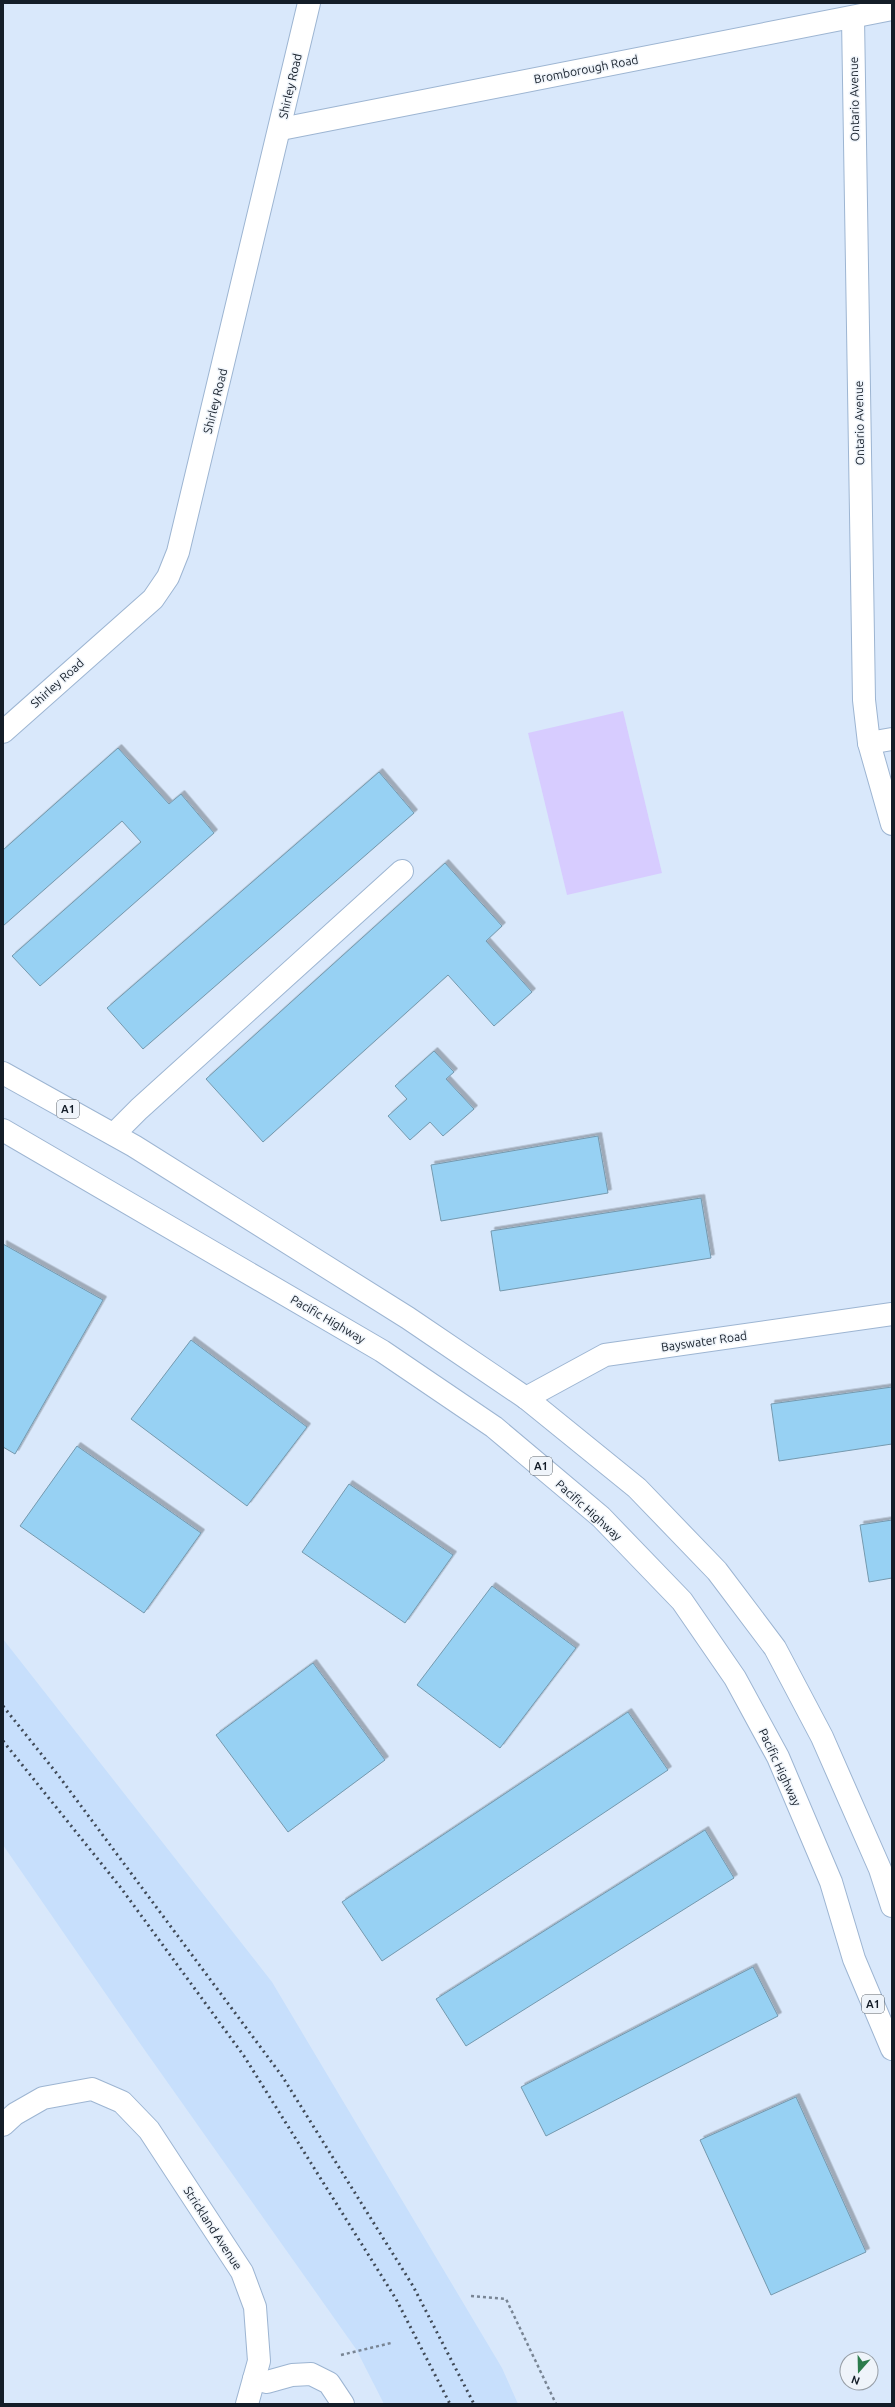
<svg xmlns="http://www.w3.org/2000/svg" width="895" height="2407" font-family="Ubuntu,sans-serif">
<defs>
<filter id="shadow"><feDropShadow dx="3.5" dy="-3.5" stdDeviation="0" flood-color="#0004"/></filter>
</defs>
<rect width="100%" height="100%" fill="#d9e8fb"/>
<path fill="#c7dffc" d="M3 1639 272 1982 502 2368 518 2404H384L356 2349 139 2042 3 1845Z"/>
<path fill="#d7ccff" d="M623 711 662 873 567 895 528 733Z"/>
<g fill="#97d1f3" stroke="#7599ae" filter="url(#shadow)">
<path d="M118 748 169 804 181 794 214 833 40 986 12 956 141 842 122 821 3 926V850Z"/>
<path d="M379 772 414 813 143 1049 107 1008Z"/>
<path d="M445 863 502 926 486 941 532 992 494 1026 448 975 263 1142 206 1079Z"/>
<path d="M434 1051 454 1072 446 1079 474 1109 443 1136 430 1122 410 1140 388 1116 407 1099 395 1086Z"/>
<path d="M598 1136 608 1193 441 1221 431 1165Z"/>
<path d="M701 1198 711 1258 500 1291 491 1231Z"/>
<path d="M3 1244 103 1300 15 1454 3 1447Z"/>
<path d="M191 1340 307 1427 247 1506 131 1419Z"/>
<path d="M892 1387V1444L779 1461 771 1404Z"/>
<path d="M77 1446 201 1533 144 1613 20 1526Z"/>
<path d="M349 1484 453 1555 405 1623 302 1552Z"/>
<path d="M892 1520V1578L869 1582 860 1525Z"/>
<path d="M492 1586 576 1648 500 1748 417 1685Z"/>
<path d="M313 1663 385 1760 288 1832 216 1735Z"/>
<path d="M628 1712 668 1770 382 1961 342 1902Z"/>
<path d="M705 1830 734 1878 466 2046 436 1999Z"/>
<path d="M753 1967 778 2016 546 2136 521 2087Z"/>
<path d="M796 2097 866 2252 771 2295 700 2140Z"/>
</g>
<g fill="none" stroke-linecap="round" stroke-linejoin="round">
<g stroke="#9db5d2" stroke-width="24">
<g id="minor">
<path d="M853 18 864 700 869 743 892 824"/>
<path d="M281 129 892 9"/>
<path d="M3 732 153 599 168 577 178 552 309 3"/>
<path d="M869 743 892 739"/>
<path d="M114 1134 139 1109 402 871"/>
<path d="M526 1398 605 1355 892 1314"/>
<path d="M3 2125 15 2114 43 2098 92 2089 122 2102 149 2130 242 2272 255 2307 259 2361 247 2404"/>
<path d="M254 2379 267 2382 292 2375 311 2374 329 2383 343 2404"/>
</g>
</g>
<g stroke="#9db5d2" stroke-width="24">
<g id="highway">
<path d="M3 1073 134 1146 408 1318 526 1398 637 1488 717 1571 775 1648 822 1737 880 1869 892 1906"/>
<path d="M3 1130 382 1351 494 1427 601 1517 682 1601 735 1678 778 1757 831 1882 854 1959 892 2049"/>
</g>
</g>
<g stroke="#798594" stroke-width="2.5" stroke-dasharray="3 3" stroke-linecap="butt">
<path d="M471 2296 506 2299 556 2404"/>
<path d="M341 2355 391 2343"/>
</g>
<use href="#minor" stroke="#fff" stroke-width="22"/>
<use href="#highway" stroke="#fff" stroke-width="22"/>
<g stroke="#404a57" stroke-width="3" stroke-dasharray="2 4" stroke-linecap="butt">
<path d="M3 1706 58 1775 282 2076 413 2286 474 2404"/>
<path d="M3 1741 121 1888 244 2056 396 2299 450 2404"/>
</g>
</g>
<g text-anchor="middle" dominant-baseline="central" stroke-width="3" stroke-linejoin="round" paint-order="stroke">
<g fill="#eff4fa" stroke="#565e67" stroke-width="1">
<rect x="57" y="1100" width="22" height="18" rx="3"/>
<rect x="530" y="1457" width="22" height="18" rx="3"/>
<rect x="862" y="1995" width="22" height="18" rx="3"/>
</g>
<g font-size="11" font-weight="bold" fill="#141d28">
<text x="68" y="1109">A1</text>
<text x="541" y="1466">A1</text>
<text x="873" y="2004">A1</text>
</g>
<g font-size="12" fill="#141d28" stroke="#eff4fa">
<text transform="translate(586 69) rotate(-11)">Bromborough Road</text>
<text transform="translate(290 86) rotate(-77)">Shirley Road</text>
<text transform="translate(854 99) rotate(-91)">Ontario Avenue</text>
<text transform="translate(215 401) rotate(-76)">Shirley Road</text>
<text transform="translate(859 423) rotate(-91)">Ontario Avenue</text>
<text transform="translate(57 683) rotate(-42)">Shirley Road</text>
<text transform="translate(328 1319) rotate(30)">Pacific Highway</text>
<text transform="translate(704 1341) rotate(-8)">Bayswater Road</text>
<text transform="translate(589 1510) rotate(42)">Pacific Highway</text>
<text transform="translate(780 1767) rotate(65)">Pacific Highway</text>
<text transform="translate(213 2228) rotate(57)">Strickland Avenue</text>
</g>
</g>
<rect width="895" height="2407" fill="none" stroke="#141d28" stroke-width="8"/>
<g transform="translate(859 2371) rotate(200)"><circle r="19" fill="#eff4fa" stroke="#979ea6"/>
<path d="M0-3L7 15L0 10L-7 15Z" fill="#2c7c4c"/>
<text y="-6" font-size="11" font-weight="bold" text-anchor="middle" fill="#141d28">N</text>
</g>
</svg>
